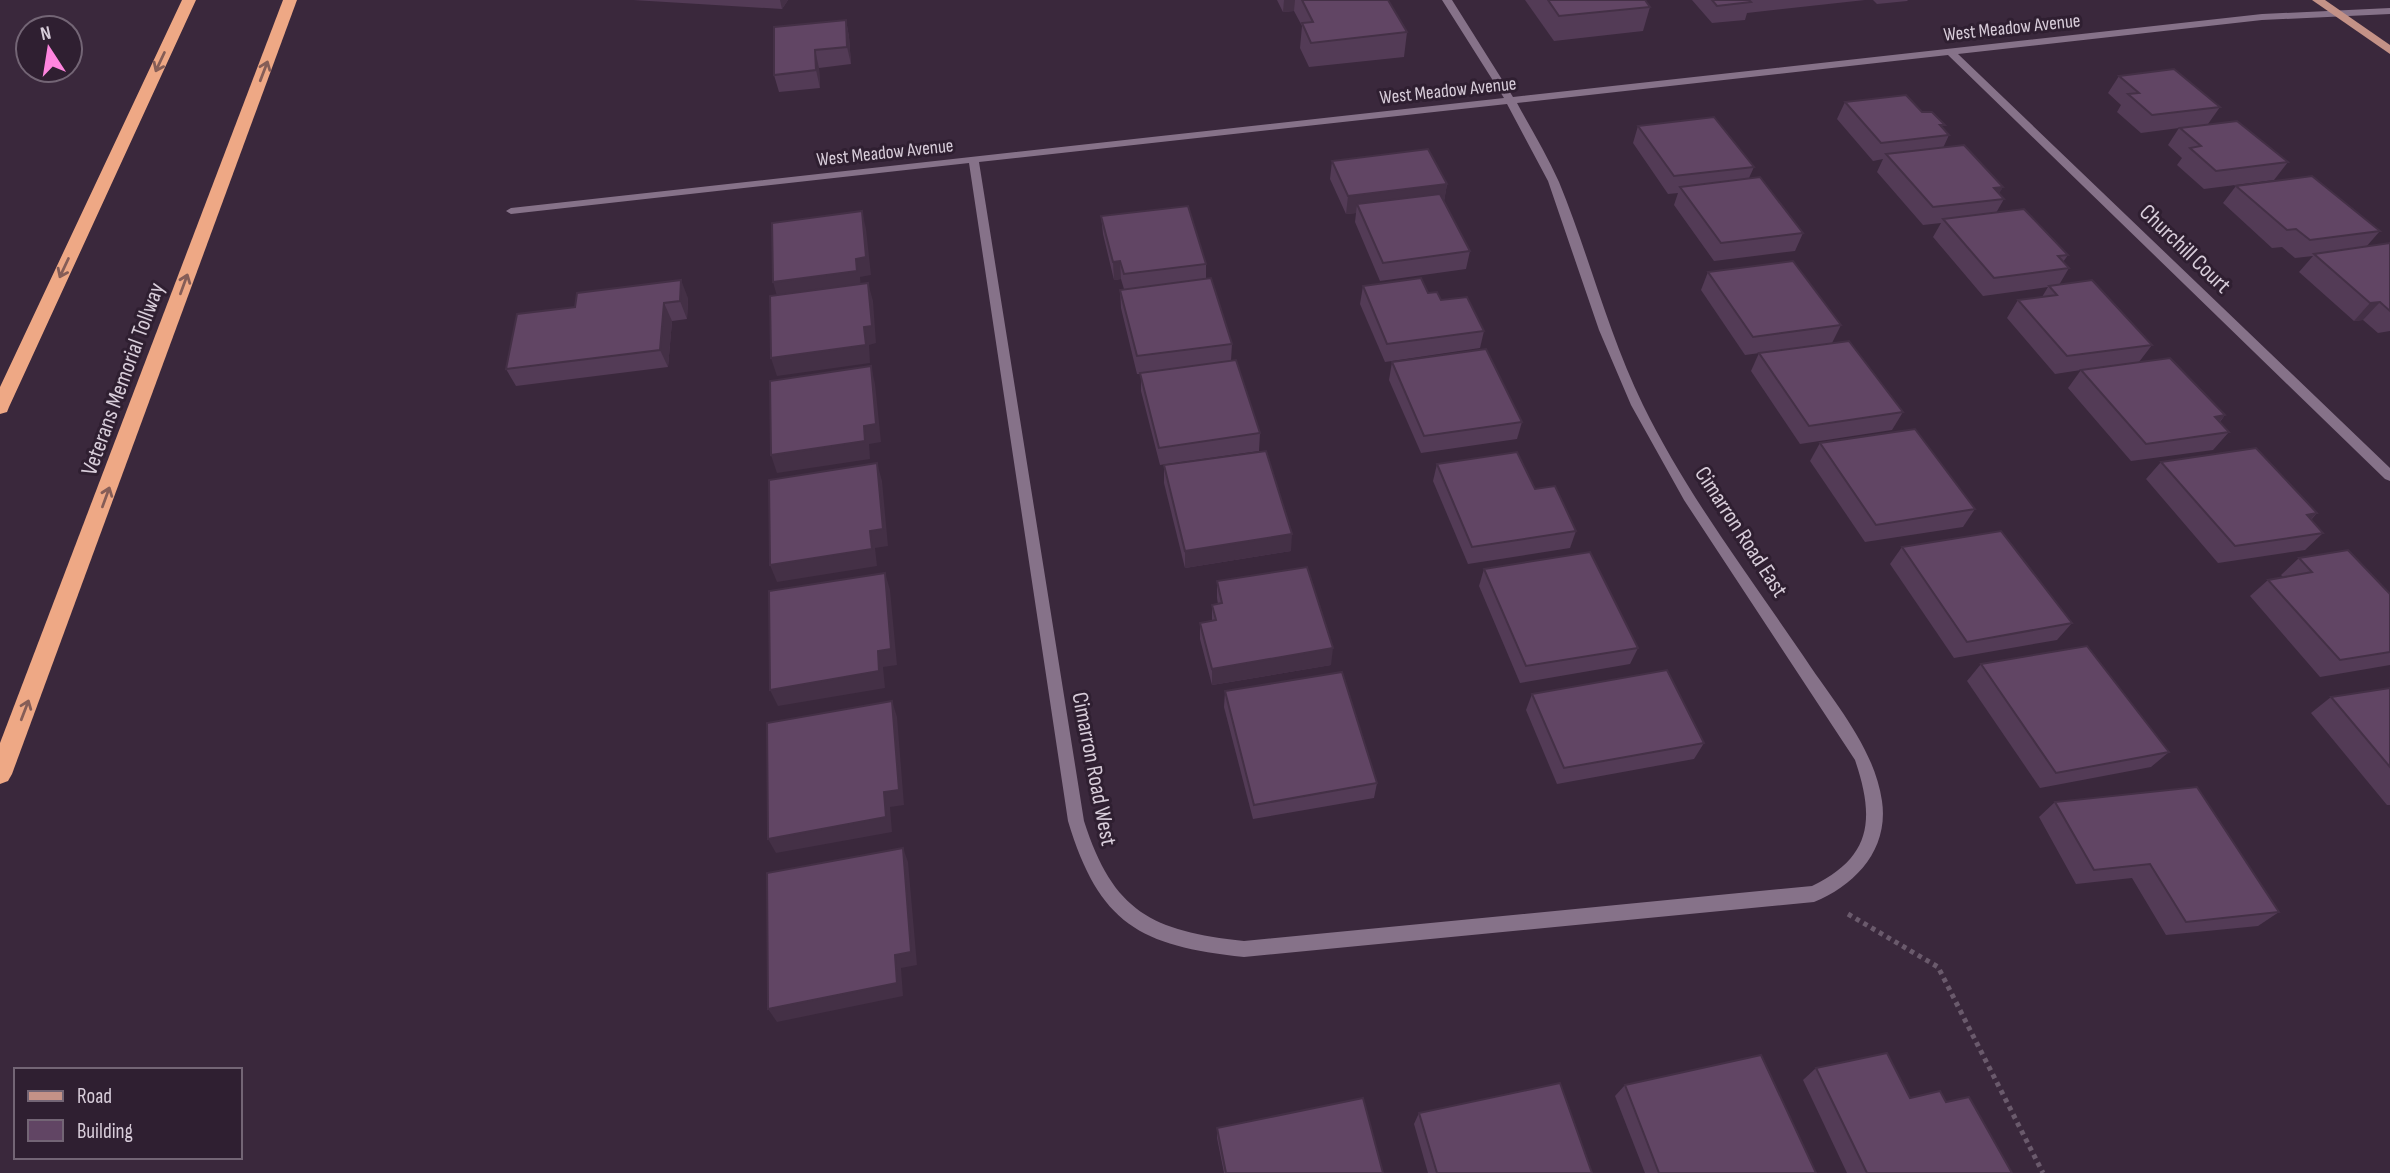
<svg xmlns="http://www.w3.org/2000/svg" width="2390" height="1173" font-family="'Sofia Sans Condensed',sans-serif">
<rect width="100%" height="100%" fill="#3a283c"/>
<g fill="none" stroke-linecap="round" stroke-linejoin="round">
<path stroke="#6a5a6c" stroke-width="5" stroke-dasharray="4.5 4.5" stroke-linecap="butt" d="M1848 914 1938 967 2043 1173"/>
<path fill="#867289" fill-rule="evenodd" d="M1442 0H1452L1513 97 2262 14 2390 8V14L2262 20 1958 54 2390 468V481L2385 479 1948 55 1517 103C1531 129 1547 155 1559 182 1589 255 1608 333 1643 405 1686 493 1747 573 1802 654 1832 700 1874 746 1882 801 1889 849 1856 885 1814 902L1244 957C1140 946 1099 924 1068 821L969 163 511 214 506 211 511 208 1504 98ZM1507 104 1548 181 1599 330 1631 405 1684 500 1855 760C1875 819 1872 857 1812 886L1244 941C1152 931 1113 912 1084 821L979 162Z"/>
<path fill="#c49287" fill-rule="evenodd" d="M2312 0H2325L2390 45V54Z"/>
<g fill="#eea885" fill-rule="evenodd">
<path d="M182 0H196L9 407 7 412 0 414V387Z"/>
<path d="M283 0H297L12 774 8 781 0 784V743Z"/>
</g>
</g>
<g fill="#533b56">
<path d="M633 0H788L782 9Z"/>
<path d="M1277 0H1388L1407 32 1404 57 1309 67 1300 48 1302 26 1294 11 1283 12Z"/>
<path d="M1525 0H1645L1650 7 1643 31 1554 41Z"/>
<path d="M1692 0H1865L1747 13 1745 20 1712 23Z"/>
<path d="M1873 0H1908L1907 1 1877 4Z"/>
<path d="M846 20 849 37 851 64 819 68 820 88 779 92 774 75Z"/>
<path d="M2119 76 2220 107 2208 124 2288 162 2274 180 2204 189 2177 165 2182 158 2168 145 2179 128 2141 133 2117 112 2121 105 2108 93Z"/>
<path d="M1845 102 1922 112 1943 128 1949 135 1943 148 2003 187 1999 193 2004 199 1996 213 2068 255 2063 262 2069 268 2059 285 2152 345 2139 362 2225 415 2220 422 2229 432 2213 450 2131 461 2068 388 2081 370 2055 374 2007 318 2018 300 2042 297 2048 287 1983 296 1933 237 1941 223 1923 225 1877 172 1883 159 1873 161 1837 119Z"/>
<path d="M1638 126 1754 167 1749 178 1803 233 1795 251 1714 261 1674 205 1678 193 1668 194 1633 143Z"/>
<path d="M1332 161 1447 184 1444 201 1470 251 1466 269 1380 281 1355 222 1356 213 1346 214 1330 179Z"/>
<path d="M2236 186 2380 231 2366 247 2390 243V331L2378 333 2363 320 2354 321 2299 272 2313 256 2295 258 2282 247 2272 248 2223 203Z"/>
<path d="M1101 216 1206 264V279L1232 344 1231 361 1260 433 1259 451 1160 465 1141 391V374H1137L1121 308 1120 290 1124 289 1121 279 1114 280 1103 234Z"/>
<path d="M1708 272 1841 325 1832 343 1745 355 1701 290Z"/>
<path d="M1363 286 1428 293 1484 331 1480 348 1385 362 1360 304Z"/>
<path d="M688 298 687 319 672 321 668 367 516 386 506 369 517 314Z"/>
<path d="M1759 353 1903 412 1892 430 1800 444 1751 371Z"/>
<path d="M1392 362 1522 422 1517 439 1421 453 1389 380Z"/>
<path d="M1820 443 1975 509 1963 527 1865 542 1810 461Z"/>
<path d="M2161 462 2317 513 2311 520 2323 533 2305 550 2218 563 2146 479Z"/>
<path d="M1437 464 1535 489 1576 531 1570 548 1468 564 1433 481Z"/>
<path d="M1164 465 1291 551 1185 568 1164 483Z"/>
<path d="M1902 547 2072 623 2057 640 1954 658 1890 564Z"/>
<path d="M2299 558 2390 594V665L2320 677 2250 596 2268 580 2283 577 2281 575Z"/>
<path d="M1484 569 1638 648 1630 664 1520 683 1479 586Z"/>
<path d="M1217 581 1331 665 1212 685 1200 639V623L1212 620V605L1218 604 1217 598Z"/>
<path d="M1981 664 2169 752 2151 767 2040 788 1967 681Z"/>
<path d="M2390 688V805H2387L2311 713 2331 697Z"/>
<path d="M1225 691 1377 783 1374 798 1253 819 1224 707Z"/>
<path d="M1532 694 1704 743 1694 759 1557 784 1526 710Z"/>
<path d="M2055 802 2279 912 2258 926 2166 935 2132 878 2076 884 2039 817Z"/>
<path d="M1816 1068 1910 1098 2012 1173H1847L1803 1080Z"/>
<path d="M1625 1085 1816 1173H1645L1615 1096Z"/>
<path d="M1419 1113 1592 1173H1428L1414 1124Z"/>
<path d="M1217 1128 1383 1173H1224L1217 1138Z"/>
</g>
<g fill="#443046">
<path d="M780 0H788L782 9Z"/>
<path d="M1284 0H1295L1294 11 1283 12Z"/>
<path d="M846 20 849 37 851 64 847 47Z"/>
<path d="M815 50 819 68 820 88 816 70Z"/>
<path d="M1447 184 1444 202 1357 204 1356 213 1346 214 1348 196Z"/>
<path d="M2003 187 1995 200 1994 188Z"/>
<path d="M862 211 866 229 871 275 860 277 861 289 778 300 773 282Z"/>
<path d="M1120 261 1121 279 1114 280 1113 262Z"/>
<path d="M681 280 688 298 687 319 680 301Z"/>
<path d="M868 283 873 301 876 343 869 345 870 363 777 376 771 358 864 327Z"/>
<path d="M2380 302 2363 320 2354 321 2370 303Z"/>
<path d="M664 303 672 321 668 367 660 350Z"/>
<path d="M871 366 875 384 881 442 869 444 870 459 777 473 771 455 864 426Z"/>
<path d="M2225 415 2210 433 2215 417Z"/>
<path d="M877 463 882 481 888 546 875 548 877 566 777 582 770 565 870 531Z"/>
<path d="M2317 513 2299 531 2307 515Z"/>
<path d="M1292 534 1291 551 1185 568V551Z"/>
<path d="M885 573 890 590 897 665 883 667 885 688 778 706 770 690 878 651Z"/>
<path d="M1333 648 1331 665 1212 685V669Z"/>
<path d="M892 701 897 717 904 805 890 807 892 832 776 853 768 839 884 792Z"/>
<path d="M903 848 908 862 917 965 901 968 903 996 777 1022 768 1009 895 955Z"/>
</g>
<g fill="#614564" stroke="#443046" stroke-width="2">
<path d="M1302 0H1388L1407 32 1311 43 1302 23 1313 22Z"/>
<path d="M1548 0H1645L1650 7 1559 16Z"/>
<path d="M1712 0H1749L1751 2 1717 6Z"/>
<path d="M846 20 847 47 815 50 816 70 774 75V27Z"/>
<path d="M2174 69 2220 107 2152 115 2128 94 2139 93 2119 76Z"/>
<path d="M1906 95 1922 112H1932L1945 125H1940L1949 135 1881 143 1845 102Z"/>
<path d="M1714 117 1754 167 1674 176 1638 126Z"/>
<path d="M2237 121 2288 162 2216 171 2190 148 2201 146 2180 128Z"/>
<path d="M1964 145 2003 187 1994 188 2004 199 1933 207 1886 154Z"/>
<path d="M1428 149 1447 184 1348 196 1332 161Z"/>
<path d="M2312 176 2380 231 2310 240 2296 229 2287 230 2236 186Z"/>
<path d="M1760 177 1803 233 1721 243 1680 187Z"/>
<path d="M1440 194 1470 251 1383 263 1357 204Z"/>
<path d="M1188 206 1206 264 1124 274 1120 261 1113 262 1101 216Z"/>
<path d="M2024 209 2068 255 2058 256 2069 268 1994 278 1943 219Z"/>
<path d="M862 211 866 257 856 259 857 271 773 282 772 223Z"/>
<path d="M2390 243V311L2380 302 2370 303 2314 254Z"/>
<path d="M1793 261 1841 325 1753 337 1708 272Z"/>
<path d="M1211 278 1232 344 1137 356 1120 290Z"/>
<path d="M1421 278 1428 293 1437 292 1441 300 1467 297 1484 331 1387 344 1363 286Z"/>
<path d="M681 280 680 301 664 303 660 350 506 369 517 314 575 307 577 293Z"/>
<path d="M2092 280 2152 345 2067 356 2018 300 2057 295 2049 286Z"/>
<path d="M868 283 872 326 864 327 866 345 771 358 770 296Z"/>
<path d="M1849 341 1903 412 1809 426 1759 353Z"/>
<path d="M1486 349 1522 422 1424 436 1392 362Z"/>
<path d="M2170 358 2225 415 2215 417 2229 432 2146 444 2081 370Z"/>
<path d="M1236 360 1260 433 1159 448 1140 373Z"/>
<path d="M871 366 876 424 864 426 865 441 771 455 770 381Z"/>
<path d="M1915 429 1975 509 1876 525 1820 443Z"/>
<path d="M2256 448 2317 513 2307 515 2323 533 2235 546 2161 462Z"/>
<path d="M1266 451 1292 534 1185 551 1164 465Z"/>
<path d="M1517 452 1535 489 1555 486 1576 531 1472 547 1437 464Z"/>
<path d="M877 463 883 529 870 531 872 549 770 565 769 480Z"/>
<path d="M2001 531 2072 623 1967 642 1902 547Z"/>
<path d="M2348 550 2390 594V652L2340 660 2268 580 2312 572 2299 558Z"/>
<path d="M1590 552 1638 648 1526 666 1484 569Z"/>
<path d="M1307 567 1333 648 1212 669 1200 623 1216 620 1212 605 1222 603 1217 581Z"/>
<path d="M885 573 891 649 878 651 879 671 770 690 769 591Z"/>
<path d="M2087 646 2169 752 2056 773 1981 664Z"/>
<path d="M1667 670 1704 743 1564 768 1532 694Z"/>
<path d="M1342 672 1377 783 1254 805 1225 691Z"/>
<path d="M2390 688V767L2331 697Z"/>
<path d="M892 701 899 790 884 792 886 817 768 839 767 723Z"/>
<path d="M2197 787 2279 912 2186 922 2150 864 2094 870 2055 802Z"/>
<path d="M903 848 911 952 895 955 897 983 768 1009 767 873Z"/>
<path d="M1887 1053 1910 1098 1940 1091 1946 1102 1969 1097 2012 1173H1867L1816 1068Z"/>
<path d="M1761 1055 1816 1173H1659L1625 1085Z"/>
<path d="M1560 1083 1592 1173H1437L1419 1113Z"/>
<path d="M1363 1098 1383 1173H1226L1217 1128Z"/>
</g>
<defs><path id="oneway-shaft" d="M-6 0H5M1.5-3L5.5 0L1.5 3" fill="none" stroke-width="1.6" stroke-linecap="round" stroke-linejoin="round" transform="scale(1.75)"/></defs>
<g stroke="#855d57">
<use href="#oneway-shaft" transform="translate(160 62) rotate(115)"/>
<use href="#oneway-shaft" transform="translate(264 71) rotate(-69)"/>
<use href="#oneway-shaft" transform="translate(64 268) rotate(115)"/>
<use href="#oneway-shaft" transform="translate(184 284) rotate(-70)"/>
<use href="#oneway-shaft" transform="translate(106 497) rotate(-70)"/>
<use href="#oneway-shaft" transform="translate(25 710) rotate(-69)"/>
</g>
<g text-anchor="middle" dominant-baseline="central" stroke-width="6" stroke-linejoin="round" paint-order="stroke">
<g font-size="19" fill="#d8cdda" stroke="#2f1f31">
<text transform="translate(2012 28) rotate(-6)">West Meadow Avenue</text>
<text transform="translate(1448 91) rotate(-6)">West Meadow Avenue</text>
<text transform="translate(885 153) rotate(-6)">West Meadow Avenue</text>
</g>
<g font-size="23" fill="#d8cdda" stroke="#2f1f31">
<text transform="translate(2185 249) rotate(44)">Churchill Court</text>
<text transform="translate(123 379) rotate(-70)">Veterans Memorial Tollway</text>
<text transform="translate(1741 532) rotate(57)">Cimarron Road East</text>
<text transform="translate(1094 769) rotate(79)">Cimarron Road West</text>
</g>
</g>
<rect x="14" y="1068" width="228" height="91" fill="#2f1f31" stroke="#736575" stroke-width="2"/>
<rect x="28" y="1091" width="35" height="10" fill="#c49287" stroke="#736575" stroke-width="2"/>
<text x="77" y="1103" font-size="21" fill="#d8cdda">Road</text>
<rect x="28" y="1120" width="35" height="21" fill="#614564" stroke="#736575" stroke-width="2"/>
<text x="77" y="1138" font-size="21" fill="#d8cdda">Building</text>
<g transform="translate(49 49) rotate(348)"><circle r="33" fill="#2f1f31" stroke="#736575" stroke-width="2"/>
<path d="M0-5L12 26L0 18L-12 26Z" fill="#ff85df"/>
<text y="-10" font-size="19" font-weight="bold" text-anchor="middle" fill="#d8cdda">N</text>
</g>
</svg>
